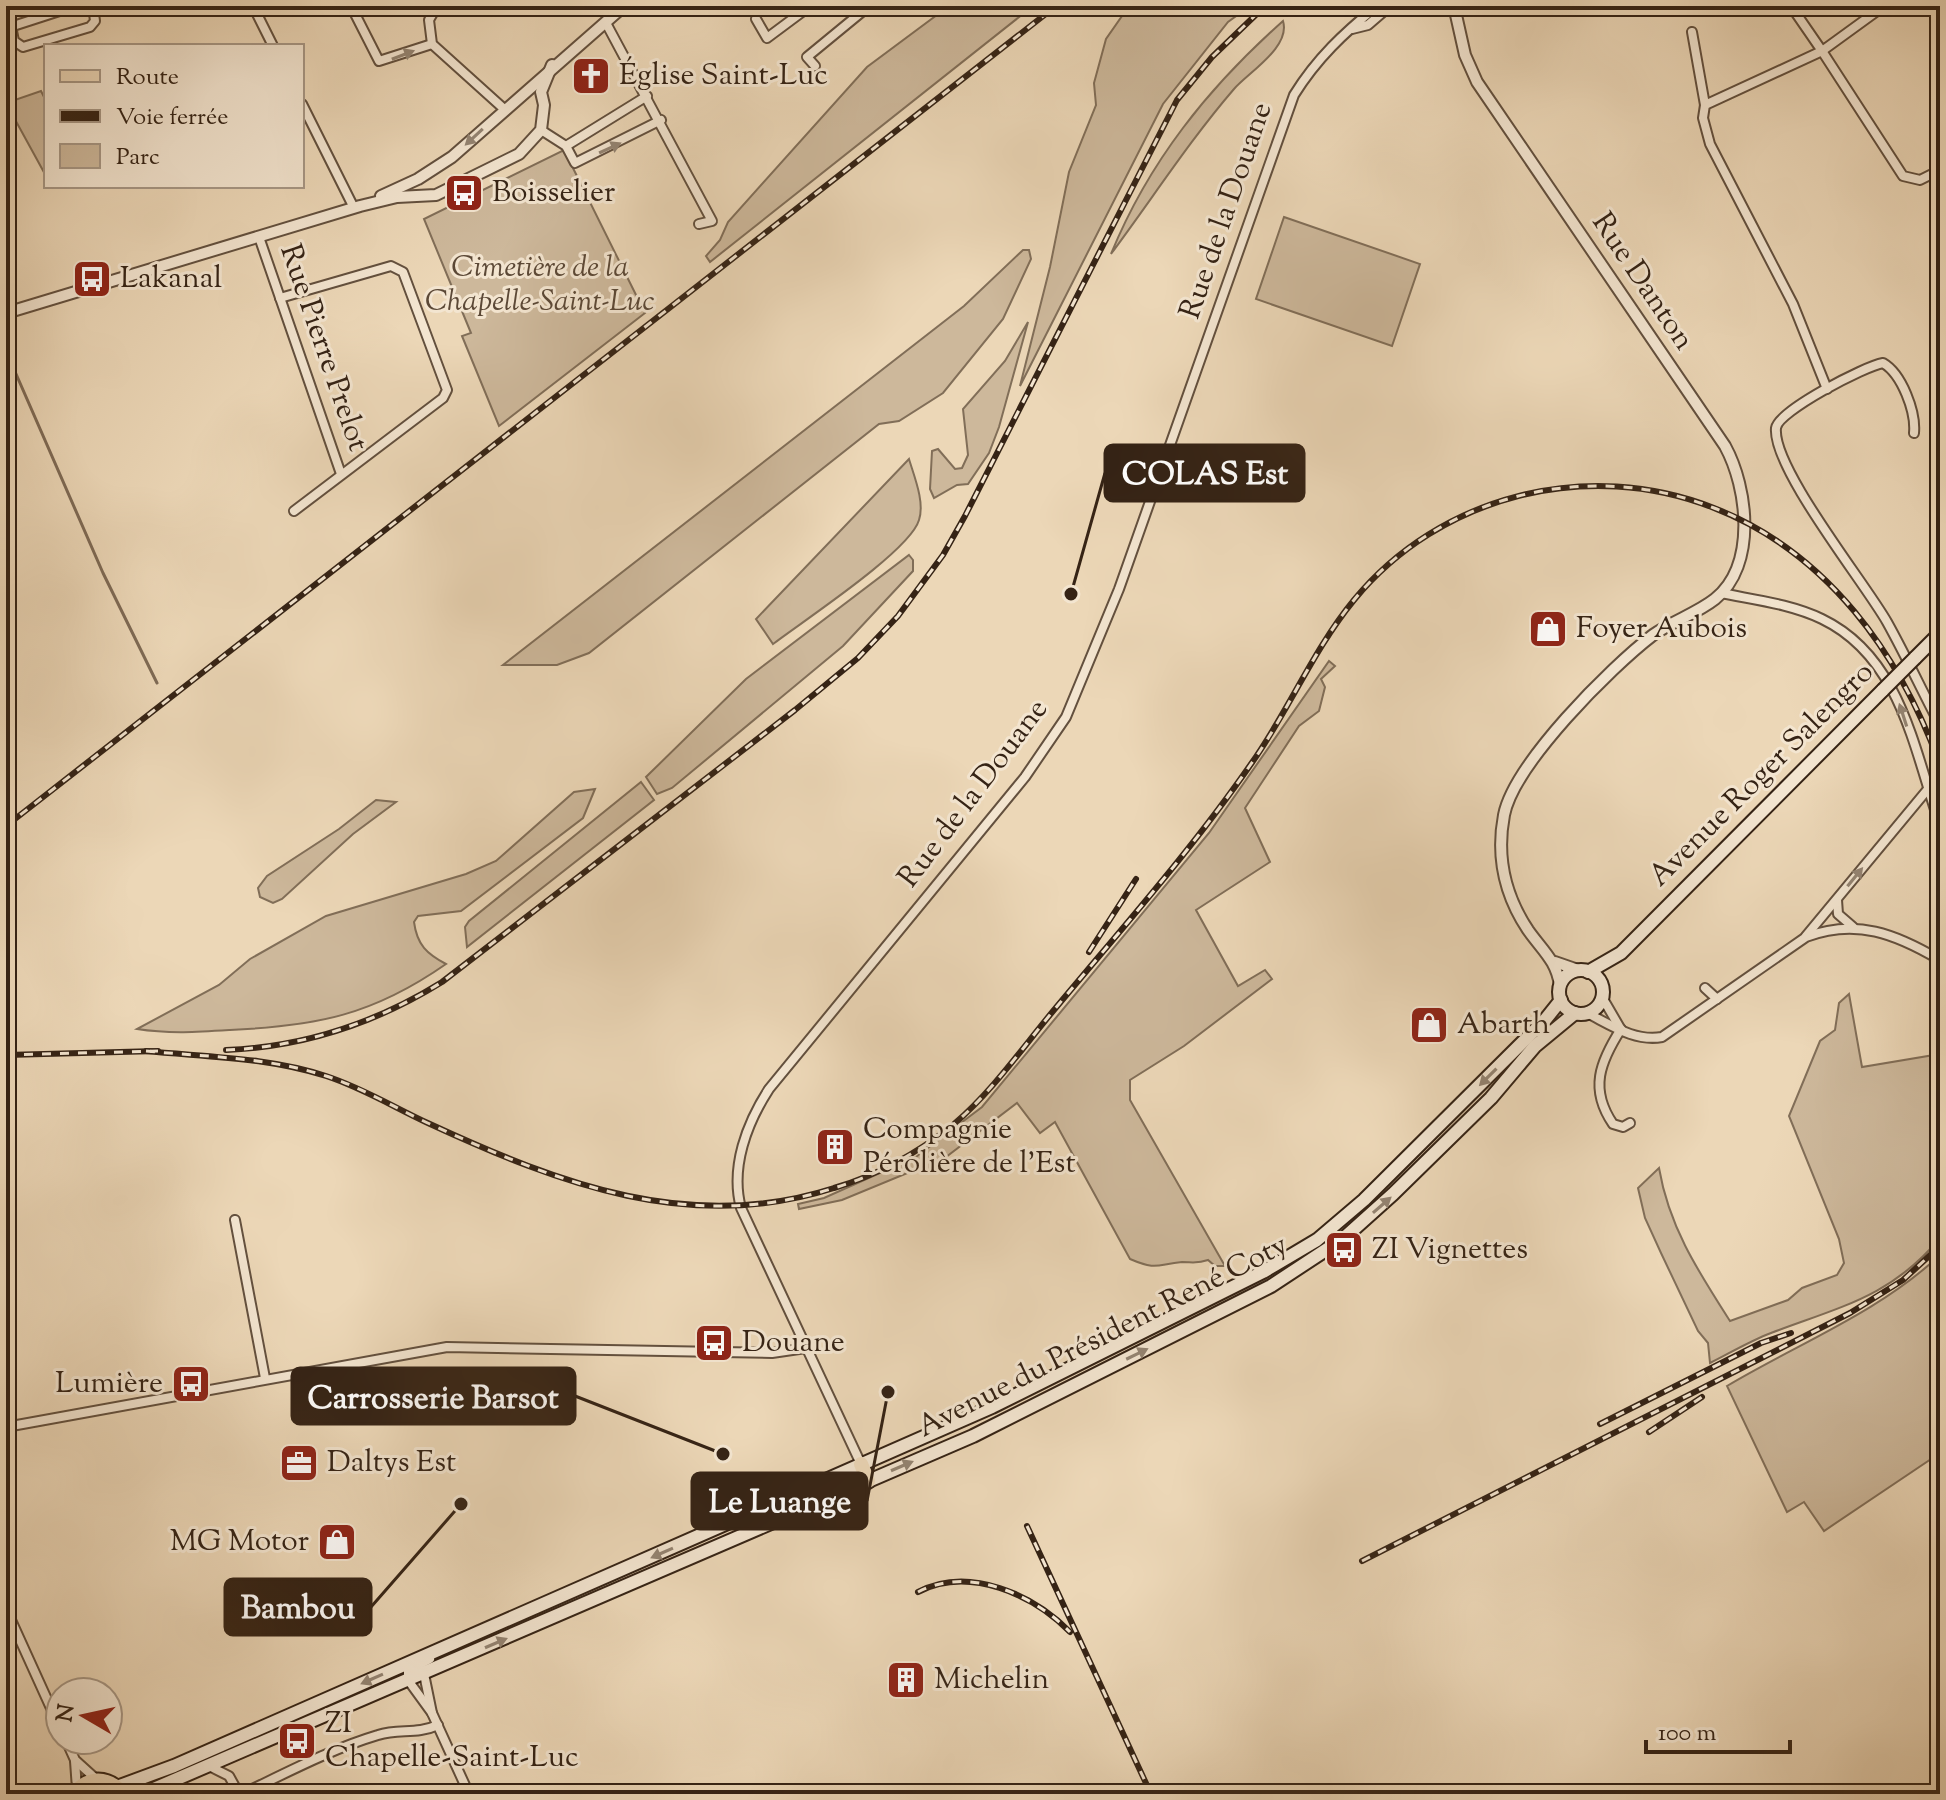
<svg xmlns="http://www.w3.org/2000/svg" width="1946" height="1800" font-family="'Sorts Mill Goudy',serif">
<rect width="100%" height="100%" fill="#ecd7b7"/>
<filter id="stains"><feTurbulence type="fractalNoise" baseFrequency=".0025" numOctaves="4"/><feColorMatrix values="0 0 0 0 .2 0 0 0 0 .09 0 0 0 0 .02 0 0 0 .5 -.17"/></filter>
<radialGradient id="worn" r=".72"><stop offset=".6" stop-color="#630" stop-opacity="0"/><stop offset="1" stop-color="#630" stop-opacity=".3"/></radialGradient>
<g fill="#cdb89b" stroke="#816e58" stroke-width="2">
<path d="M949 6H1033L710 262 706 256 720 240 728 222 867 67Z"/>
<path d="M1129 6H1250L1228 22 1163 104 1020 386 1050 267 1069 172 1096 105 1094 83 1106 39Z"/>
<path d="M1283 21C1291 47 1249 72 1234 89 1190 140 1152 199 1111 254 1149 161 1208 88 1283 21Z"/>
<path d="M41 91 46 101V176L6 103Z"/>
<path d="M564 150 645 313 499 426 462 336 471 333 424 219Z"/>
<path d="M1284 217 1420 264 1392 346 1256 299Z"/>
<path d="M1023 250H1029L1031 259 1003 319 943 393 899 421 879 424 589 653 557 665H503L964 306Z"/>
<path d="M1028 322 999 427 989 453 968 484 957 485 934 498 930 489 932 451 938 449 955 469 962 468 968 455 963 409 1005 361Z"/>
<path d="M909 459C914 476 925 502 919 520 910 551 803 621 773 644L756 619Z"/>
<path d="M909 555 913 560V571L843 646 672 788 657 794 646 777 746 679Z"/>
<path d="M1329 661 1335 666 1321 679 1325 687 1319 711 1299 726 1245 808 1270 862 1196 910 1238 986 1265 970 1272 979 1184 1046 1130 1080V1100L1225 1266H1215L1208 1260C1197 1264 1192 1262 1182 1262 1157 1264 1158 1271 1130 1259L1055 1122 1040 1133 1017 1103 929 1170 917 1169 842 1200 799 1209 798 1204 824 1198 916 1157 982 1107 1209 833Z"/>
<path d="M641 782 654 800 467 947 465 927 469 921Z"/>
<path d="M595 789 583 818 461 911 418 916 414 922C417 945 427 954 446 964 373 1015 317 1026 230 1030 199 1032 169 1034 137 1029L219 985 250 959 326 916 466 874 496 861 574 792Z"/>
<path d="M376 800 396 802 353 834 282 899 273 903 260 897 258 888 267 876 339 829Z"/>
<path d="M1849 994 1862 1067 1940 1054V1238C1891 1297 1839 1307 1771 1333 1750 1341 1730 1353 1710 1363L1708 1343 1698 1331 1661 1253 1645 1218 1638 1188 1659 1168C1669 1227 1698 1271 1730 1321L1788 1300 1802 1288 1837 1275 1844 1263 1839 1239 1789 1116 1820 1041 1835 1030 1839 1003Z"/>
<path d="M1940 1255V1453L1824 1531 1804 1502 1787 1512 1727 1386C1799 1343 1878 1313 1940 1255Z"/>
</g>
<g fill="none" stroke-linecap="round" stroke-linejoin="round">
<path stroke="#7e6a55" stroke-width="3" d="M6 351 103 573 157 683"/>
<g stroke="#63503e" stroke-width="12">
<g id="minor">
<path d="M7 6 14 41 23 47 90 27 95 21 93 6"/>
<path d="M253 6 273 46"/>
<path d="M351 6 379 61 432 44"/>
<path d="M437 6 429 20 432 44 503 108"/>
<path d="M1791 6 1822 51 1884 6"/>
<path d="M756 19 767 38 810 6"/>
<path d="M606 23 712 221 699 224"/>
<path d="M7 28 75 6"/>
<path d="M1352 29 1368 25 1390 6"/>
<path d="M1692 32 1705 105"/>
<path d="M815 66 807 57 869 6"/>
<path d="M302 104 354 208"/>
<path d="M541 130 566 146 575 163 661 120"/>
<path d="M566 146 647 96"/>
<path d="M259 237 341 474"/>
<path d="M280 298 391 266 403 272 447 390 443 398 294 511"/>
<path d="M1827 389 1793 304 1710 144 1703 118 1705 105 1822 51 1903 176 1920 180 1940 170"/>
<path d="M1914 433C1916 412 1902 374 1883 363 1865 366 1778 411 1776 428 1772 468 1865 583 1887 622 1906 656 1922 691 1940 725"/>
<path d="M1721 593C1755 600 1791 604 1822 619 1901 657 1914 750 1940 825"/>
<path d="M1837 900 1838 914 1853 927"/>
<path d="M1806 936 1928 789"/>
<path d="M1705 988 1717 999"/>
<path d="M1602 997 1620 1028"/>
<path d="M1587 1013C1611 1025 1635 1042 1662 1037L1806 937C1856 918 1896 934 1940 960"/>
<path d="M1621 1029C1600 1062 1589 1089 1613 1124L1623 1127 1630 1123"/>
<path d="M235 1220 265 1378"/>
<path d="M6 1427 447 1347 772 1353 806 1348"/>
<path d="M861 1464 741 1208C730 1167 747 1123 769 1089L1025 777 1066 717 1119 589 1294 95C1317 58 1344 33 1377 6"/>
<path d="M6 1609 60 1728"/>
<path d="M430 1659 408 1671V1680L432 1713 469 1794"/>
<path d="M424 1674 432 1713"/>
<path d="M66 1740 75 1760 96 1779"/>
<path d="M75 1761 77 1789"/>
<path d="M211 1767 229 1776 239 1794"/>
<path d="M242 1794C286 1773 331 1749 378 1735 399 1728 416 1735 438 1725"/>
</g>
</g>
<g stroke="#63503e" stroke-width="14">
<g id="tertiary">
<path d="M1454 6 1465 55 1477 82 1725 446C1748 488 1757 565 1715 599 1696 614 1672 621 1653 635 1610 668 1514 764 1504 815 1496 857 1504 894 1528 930 1542 950 1557 961 1560 986"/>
<path d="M381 196 418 179 452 157 624 6"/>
<path d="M6 313 360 206 397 197 436 195 519 154 541 130 544 105 541 92 552 65"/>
<path d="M1555 962 1581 971"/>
</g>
</g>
<g stroke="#352315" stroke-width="16">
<g id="secondary">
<path d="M1915 658 1940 633"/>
<circle cx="1581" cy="992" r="22"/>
<path d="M1588 972 1621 953 1883 690"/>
<path d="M117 1787 174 1766 992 1407 1263 1272 1317 1240 1364 1200 1545 1020 1561 1000"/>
<path d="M142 1794 973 1436 1271 1286 1344 1238 1393 1194 1491 1098 1535 1046 1575 1013"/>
</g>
</g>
<g stroke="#352315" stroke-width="18">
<g id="primary">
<path d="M861 1464 868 1481"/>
<path d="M74 1794C88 1776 108 1776 123 1794"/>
</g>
</g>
<use href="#minor" stroke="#f3e5d0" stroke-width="8"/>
<use href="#tertiary" stroke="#f3e5d0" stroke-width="10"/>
<use href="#secondary" stroke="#f3e5d0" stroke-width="12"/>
<use href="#primary" stroke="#ecd7b7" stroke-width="14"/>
<g stroke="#352315" stroke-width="6">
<g id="rail">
<path d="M6 826 1056 6"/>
<path d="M1089 952 1136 879"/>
<path d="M226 1050C303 1047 376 1023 442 982L795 710 858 658 898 616 943 555 965 516 1177 100 1212 57 1265 6"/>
<path d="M146 1051C206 1057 268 1057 326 1076 363 1088 395 1108 430 1124 560 1184 691 1234 834 1188 878 1175 919 1152 954 1124 994 1090 1025 1044 1059 1004 1124 926 1193 848 1251 764 1288 712 1313 650 1354 600 1440 495 1588 458 1714 508 1827 552 1900 654 1940 765"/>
<path d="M6 1055 158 1051"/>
<path d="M1600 1424 1761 1343 1791 1333"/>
<path d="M1649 1432 1702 1397"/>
<path d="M1027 1526 1151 1794"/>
<path d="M1362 1561 1850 1313 1903 1280 1940 1246"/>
<path d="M918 1592C969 1565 1034 1595 1070 1632"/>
</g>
</g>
<use href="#rail" stroke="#f3e5d0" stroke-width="3" stroke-dasharray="9" stroke-linecap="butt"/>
<g stroke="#352315" stroke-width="16" stroke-linecap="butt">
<path id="secondary-bridge" d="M1883 690 1915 658"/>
</g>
<use href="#secondary-bridge" stroke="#f3e5d0" stroke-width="12"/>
</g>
<defs><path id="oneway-solid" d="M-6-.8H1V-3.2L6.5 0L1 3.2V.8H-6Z" transform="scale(2)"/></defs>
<g fill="#948472">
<use href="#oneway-solid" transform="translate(403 55) rotate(-21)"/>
<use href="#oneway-solid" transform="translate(474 137) rotate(137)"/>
<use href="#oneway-solid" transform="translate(610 148) rotate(-25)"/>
<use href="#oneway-solid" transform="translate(1903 715) rotate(-108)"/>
<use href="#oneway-solid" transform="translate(1855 877) rotate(-51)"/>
<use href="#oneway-solid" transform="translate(1488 1077) rotate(135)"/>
<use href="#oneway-solid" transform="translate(1382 1205) rotate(-41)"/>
<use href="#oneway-solid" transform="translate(1137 1354) rotate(-26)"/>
<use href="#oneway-solid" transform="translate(902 1466) rotate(-23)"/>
<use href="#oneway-solid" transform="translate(662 1553) rotate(156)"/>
<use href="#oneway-solid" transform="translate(496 1643) rotate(-23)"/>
<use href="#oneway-solid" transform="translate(372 1679) rotate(156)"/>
</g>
<defs>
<g id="church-square" transform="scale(2)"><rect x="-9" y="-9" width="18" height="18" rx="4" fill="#8f2418" stroke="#f3e5d0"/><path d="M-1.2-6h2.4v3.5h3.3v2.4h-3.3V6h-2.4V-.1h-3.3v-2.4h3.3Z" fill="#fff"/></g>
<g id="bus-square" transform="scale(2)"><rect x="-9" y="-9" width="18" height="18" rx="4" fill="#8f2418" stroke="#f3e5d0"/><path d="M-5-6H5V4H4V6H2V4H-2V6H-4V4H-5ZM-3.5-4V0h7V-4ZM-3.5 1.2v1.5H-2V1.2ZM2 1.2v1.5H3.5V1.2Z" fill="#fff"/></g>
<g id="shop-square" transform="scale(2)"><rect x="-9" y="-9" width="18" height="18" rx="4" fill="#8f2418" stroke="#f3e5d0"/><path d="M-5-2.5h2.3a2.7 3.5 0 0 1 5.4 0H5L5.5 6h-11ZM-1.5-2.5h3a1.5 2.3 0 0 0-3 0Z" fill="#fff"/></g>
<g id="building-square" transform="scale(2)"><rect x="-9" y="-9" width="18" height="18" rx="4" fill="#8f2418" stroke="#f3e5d0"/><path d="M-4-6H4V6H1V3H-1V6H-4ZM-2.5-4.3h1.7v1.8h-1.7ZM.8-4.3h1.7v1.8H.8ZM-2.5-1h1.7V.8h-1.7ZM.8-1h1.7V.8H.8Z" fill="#fff"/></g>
<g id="office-square" transform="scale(2)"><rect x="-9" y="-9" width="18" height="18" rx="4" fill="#8f2418" stroke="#f3e5d0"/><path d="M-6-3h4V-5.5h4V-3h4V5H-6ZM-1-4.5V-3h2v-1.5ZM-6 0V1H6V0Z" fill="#fff"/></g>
</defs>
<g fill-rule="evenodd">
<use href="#church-square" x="591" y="76"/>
<use href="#bus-square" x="464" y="193"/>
<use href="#bus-square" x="92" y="279"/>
<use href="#shop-square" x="1548" y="629"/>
<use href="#shop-square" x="1429" y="1025"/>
<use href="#building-square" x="835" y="1147"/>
<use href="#bus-square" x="1344" y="1250"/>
<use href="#bus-square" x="714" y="1343"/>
<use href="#bus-square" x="191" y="1384"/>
<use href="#office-square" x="299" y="1463"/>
<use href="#shop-square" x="337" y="1542"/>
<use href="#building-square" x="906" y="1680"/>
<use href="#bus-square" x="297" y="1741"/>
</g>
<g text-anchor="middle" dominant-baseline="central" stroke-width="6" stroke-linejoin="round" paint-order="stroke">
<g font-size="30" fill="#352315" stroke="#f3e5d0" text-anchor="start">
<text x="619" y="76">Église Saint-Luc</text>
<text x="492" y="193">Boisselier</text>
<text x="120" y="279">Lakanal</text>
<text x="1576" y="629">Foyer Aubois</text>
<text x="1457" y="1025">Abarth</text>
<text x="863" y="1130">Compagnie<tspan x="863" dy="34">Pérolière de l'Est</tspan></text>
<text x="1372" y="1250">ZI Vignettes</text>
<text x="742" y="1343">Douane</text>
<text x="163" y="1384" text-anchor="end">Lumière</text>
<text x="327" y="1463">Daltys Est</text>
<text x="309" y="1542" text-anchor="end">MG Motor</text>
<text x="934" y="1680">Michelin</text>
<text x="325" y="1724">ZI<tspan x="325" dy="34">Chapelle-Saint-Luc</tspan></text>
</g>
<g font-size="30" fill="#352315" stroke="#f3e5d0">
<text transform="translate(1227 211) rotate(-71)">Rue de la Douane</text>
<text transform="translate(1642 282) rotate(56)">Rue Danton</text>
<text transform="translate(323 348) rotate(71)">Rue Pierre Prelot</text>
<text transform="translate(1762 775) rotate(-45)">Avenue Roger Salengro</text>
<text transform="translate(974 794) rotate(-53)">Rue de la Douane</text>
<text transform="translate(1103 1337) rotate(-27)">Avenue du Président René Coty</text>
</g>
<g font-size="30" font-style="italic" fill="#5b4836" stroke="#f3e5d0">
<text x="540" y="268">Cimetière de la<tspan x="540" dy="34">Chapelle-Saint-Luc</tspan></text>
</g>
</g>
<path fill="none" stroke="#352315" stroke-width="3" d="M1071 594L1105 473M723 1454L575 1396M888 1392L867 1501M461 1504L371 1607"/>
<g fill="#352315" stroke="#f3e5d0" stroke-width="3">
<circle cx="1071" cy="594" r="8"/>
<circle cx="723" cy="1454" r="8"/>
<circle cx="888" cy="1392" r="8"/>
<circle cx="461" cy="1504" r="8"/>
</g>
<g fill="#352315" stroke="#352315" stroke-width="3">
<rect x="1105" y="445" width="199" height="56" rx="8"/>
<rect x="292" y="1368" width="283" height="56" rx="8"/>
<rect x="692" y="1473" width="175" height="56" rx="8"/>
<rect x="225" y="1579" width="146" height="56" rx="8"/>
</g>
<g font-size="32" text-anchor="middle" font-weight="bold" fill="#fff">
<text x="1205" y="484">COLAS Est</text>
<text x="433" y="1408">Carrosserie Barsot</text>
<text x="780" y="1512">Le Luange</text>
<text x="298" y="1618">Bambou</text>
</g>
<rect width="1946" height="1800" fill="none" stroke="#ecd7b7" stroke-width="32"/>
<rect x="8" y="8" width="1930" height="1784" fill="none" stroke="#352315" stroke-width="4"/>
<rect x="16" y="16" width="1914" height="1768" fill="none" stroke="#352315" stroke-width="2"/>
<rect x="44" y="44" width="260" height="144" fill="#f3e5d0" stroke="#a79785" stroke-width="2"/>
<rect x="60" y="70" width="40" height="12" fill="#ecd7b7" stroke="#a79785" stroke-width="2"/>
<text x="116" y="84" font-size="24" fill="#352315">Route</text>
<rect x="60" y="110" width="40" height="12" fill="#352315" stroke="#a79785" stroke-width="2"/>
<text x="116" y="124" font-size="24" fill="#352315">Voie ferrée</text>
<rect x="60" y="144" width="40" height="24" fill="#cdb89b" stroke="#a79785" stroke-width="2"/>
<text x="116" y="164" font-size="24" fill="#352315">Parc</text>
<g transform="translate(84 1716) rotate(279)"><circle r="38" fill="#f3e5d0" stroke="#a79785" stroke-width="2"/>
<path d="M0-6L14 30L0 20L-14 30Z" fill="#8f2418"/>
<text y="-12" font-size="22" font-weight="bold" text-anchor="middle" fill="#352315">N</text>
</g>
<path d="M1646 1740v12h144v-12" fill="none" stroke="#352315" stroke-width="4"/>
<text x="1658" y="1740" font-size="24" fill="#352315" stroke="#f3e5d0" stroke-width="6" paint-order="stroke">100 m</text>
<rect width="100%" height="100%" filter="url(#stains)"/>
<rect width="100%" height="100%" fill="url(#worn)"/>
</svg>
